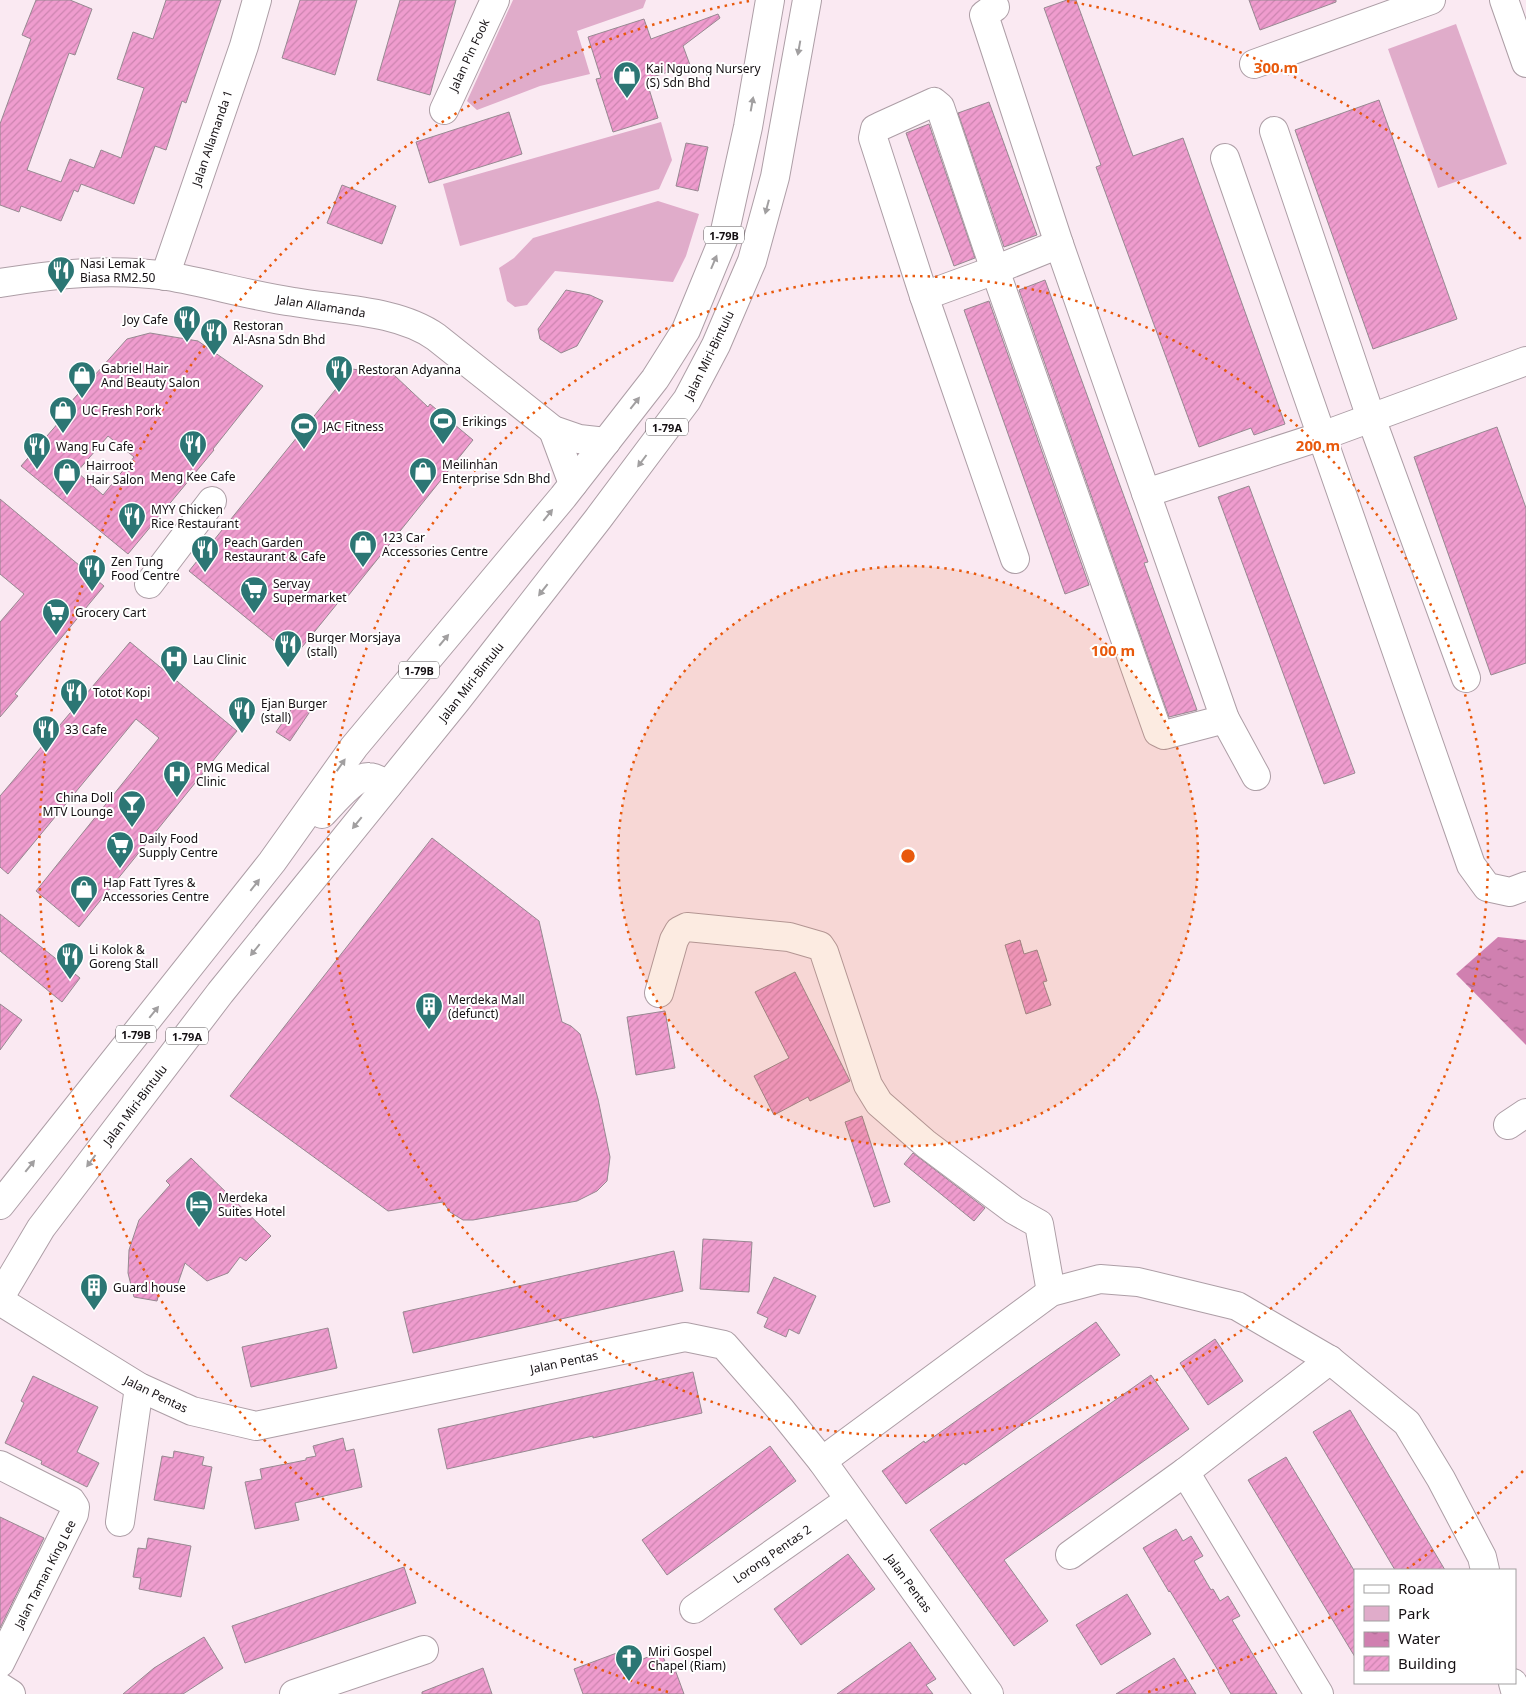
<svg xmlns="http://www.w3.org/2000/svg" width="1526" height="1694" font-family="'Noto Sans',sans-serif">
<defs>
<pattern id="water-ripples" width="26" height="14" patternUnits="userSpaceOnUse" patternTransform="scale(1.25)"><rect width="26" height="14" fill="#d080b0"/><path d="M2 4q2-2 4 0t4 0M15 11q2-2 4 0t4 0" fill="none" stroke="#a8678e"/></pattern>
<pattern id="building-hatch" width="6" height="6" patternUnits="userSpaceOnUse" patternTransform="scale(1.25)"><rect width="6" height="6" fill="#ef9cce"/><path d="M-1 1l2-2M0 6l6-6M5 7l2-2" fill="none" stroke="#cc85b0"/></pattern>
</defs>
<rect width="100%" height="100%" fill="#fae9f2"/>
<g fill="#e0acca">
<path d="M513 0H646L643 8 577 31 590 74 540 86 477 110 467 101Z"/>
<path d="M1456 24 1507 164 1438 188 1388 49Z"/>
<path d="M661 122 672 160 659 189 460 246 443 184Z"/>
<path d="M658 201 699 214 686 256 673 282 555 271 527 305 515 307 507 301 499 268 514 258 533 238Z"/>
</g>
<path fill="url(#water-ripples)" d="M1498 937 1526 940V1045L1456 974Z"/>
<g fill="url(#building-hatch)" stroke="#978891" fill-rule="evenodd">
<path d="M36 0H70L92 9 75 55 69 53 27 170 61 182 70 159 94 168 101 150 121 158 144 88 117 79 133 32 153 39 166 0H221L186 103 182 101 166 150 155 146 134 204 81 184 78 192 74 190 61 221 21 206 19 212 0 205V124L31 39 22 35Z"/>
<path d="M300 0H357L335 75 282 58Z"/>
<path d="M400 0H456L430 95 377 80Z"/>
<path d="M1067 0H1076L1133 156 1183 138 1285 424 1254 435 1251 428 1199 447 1096 167 1101 165 1044 8Z"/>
<path d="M1249 0H1336V2L1260 30Z"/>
<path d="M718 14 720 18 683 46 690 65 646 79 658 118 613 132 596 79 601 78 588 37 644 19 651 39Z"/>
<path d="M1379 100 1457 319 1373 349 1295 130Z"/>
<path d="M989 102 1037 235 1004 247 958 113Z"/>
<path d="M509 112 522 154 429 183 416 142Z"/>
<path d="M929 124 975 258 954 266 906 133Z"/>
<path d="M686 143 708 147 698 191 676 186Z"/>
<path d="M342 185 396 206 382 244 327 223Z"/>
<path d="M1045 280 1148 562 1144 563 1197 710 1169 717 1019 290Z"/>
<path d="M566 290 590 295 603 301 577 346 561 353 540 339 538 329Z"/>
<path d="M989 301 1089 585 1065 594 964 310Z"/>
<path d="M150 333 198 341 263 386 213 449 214 450 128 554 21 466 72 407 69 404 127 339ZM108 436 134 457 103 495 77 472Z"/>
<path d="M352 369 394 375 428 407 430 404 473 440 348 596 345 594 294 657 189 571Z"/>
<path d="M1497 427 1526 508V663L1491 675 1414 457Z"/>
<path d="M1249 486 1355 773 1324 784 1218 497Z"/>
<path d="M0 499 104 586 15 694 18 696 0 717V622L24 594 0 574Z"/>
<path d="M130 642 237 731 79 927 36 891 159 738 136 719 8 874 0 867V796Z"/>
<path d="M297 701 311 710 290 741 276 732Z"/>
<path d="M432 838 539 921 562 1022 571 1026 580 1034 598 1099 610 1157 607 1181 597 1191 577 1201 473 1220H463L450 1212 443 1202 388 1211 230 1096Z"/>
<path d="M0 914 80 978 62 1002 0 951Z"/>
<path d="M1020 940 1024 954 1037 950 1047 981 1043 982 1051 1005 1026 1014 1005 945Z"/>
<path d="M795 972 850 1081 810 1101 808 1097 774 1115 754 1076 789 1058 755 992Z"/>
<path d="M0 1004 22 1020 0 1050Z"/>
<path d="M665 1011 675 1068 636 1075 627 1017Z"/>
<path d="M862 1116 890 1202 874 1207 845 1122Z"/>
<path d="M913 1153 985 1208 974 1221 904 1164Z"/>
<path d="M191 1158 271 1236 246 1261 240 1257 228 1273 207 1281 185 1263 177 1286 161 1284 157 1301 134 1297 128 1273 129 1250 139 1220 170 1185 166 1181Z"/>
<path d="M703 1239 752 1242 749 1292 700 1289Z"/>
<path d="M674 1251 683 1291 413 1353 403 1312Z"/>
<path d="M774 1277 816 1296 799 1334 789 1329 786 1337 764 1327 768 1318 757 1313Z"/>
<path d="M1096 1322 1120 1355 965 1465 964 1463 906 1504 882 1471 924 1441 925 1443Z"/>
<path d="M328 1328 337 1368 251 1387 242 1347Z"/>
<path d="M1215 1339 1243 1381 1208 1405 1180 1363Z"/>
<path d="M693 1372 702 1413 593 1438V1436L447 1469 438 1429Z"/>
<path d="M1151 1375 1189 1429 1004 1560 1048 1621 1014 1646 930 1530Z"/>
<path d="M33 1376 98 1407 77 1452 99 1463 87 1487 41 1464 42 1461 5 1443 24 1403 21 1401Z"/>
<path d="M1350 1410 1445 1570H1395L1313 1432Z"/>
<path d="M343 1438 346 1451 354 1449 362 1487 295 1503 299 1520 255 1529 245 1482 262 1479 260 1469 306 1460V1458L316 1456 313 1446Z"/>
<path d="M770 1446 796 1481 667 1575 642 1540Z"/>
<path d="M174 1451 204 1457 202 1465 212 1467 204 1509 154 1500 162 1456 173 1458Z"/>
<path d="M1286 1457 1355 1572V1657L1248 1480Z"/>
<path d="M0 1517 44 1538 0 1628Z"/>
<path d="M1176 1529 1183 1541 1191 1536 1203 1556 1194 1561 1211 1590 1213 1589 1220 1601 1228 1596 1240 1616 1232 1620 1277 1694H1231L1218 1672H1219L1170 1591 1169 1592 1143 1548Z"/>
<path d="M148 1538 191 1546 181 1597 139 1589 141 1578 133 1577 138 1548 146 1549Z"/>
<path d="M848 1554 875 1589 801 1645 774 1609Z"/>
<path d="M404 1567 416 1603 245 1663 232 1626Z"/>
<path d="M1127 1594 1151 1634 1101 1665 1076 1625Z"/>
<path d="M204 1637 223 1668 183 1694H123L154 1668Z"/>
<path d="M910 1642 936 1679 926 1685 933 1694H837Z"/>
<path d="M630 1648 635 1662 661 1652 667 1666 673 1664 684 1694H583L574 1669Z"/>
<path d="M1174 1658 1196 1694H1116Z"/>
<path d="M483 1668 492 1694H422V1692Z"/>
</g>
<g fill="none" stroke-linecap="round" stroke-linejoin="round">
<g stroke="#ad9ea6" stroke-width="30">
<g id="minor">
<path d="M1504 0 1526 63"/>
<path d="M995 7 984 15 1059 244 1225 719 1256 776"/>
<path d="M1254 64 1431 0"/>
<path d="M444 110 495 0"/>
<path d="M1274 131 1371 418 1466 678"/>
<path d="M1225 158 1471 865 1487 887 1510 892 1526 886"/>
<path d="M165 276 244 46 257 0"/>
<path d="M0 283C55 274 111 268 167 276 209 283 251 296 294 302 339 310 398 310 436 337L553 430 579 439 606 442"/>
<path d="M924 296 995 270 1059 244"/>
<path d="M553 430 573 484"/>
<path d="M1146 493 1322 436 1526 361"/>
<path d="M1015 559 924 296 873 138 875 129 881 126 934 102 940 107 995 270 1158 732 1164 735 1225 719"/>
<path d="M149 584 212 501"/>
<path d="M659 993 674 940 679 931 687 927 789 937 820 946 824 952 868 1085 879 1103 926 1144 1014 1210 1039 1224 1051 1292"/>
<path d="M1508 1125 1526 1113"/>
<path d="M0 1301 139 1387 192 1411 256 1426 685 1337 724 1345 781 1410 822 1461 989 1694"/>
<path d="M822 1461 1051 1292 1100 1279 1138 1282 1237 1306 1330 1360 1407 1423 1441 1479 1482 1557 1485 1570"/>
<path d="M0 1465 71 1501 75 1507 74 1514 0 1663"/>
<path d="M1185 1472 1319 1694"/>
<path d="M120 1522 139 1387"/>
<path d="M1070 1555 1185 1472 1330 1360"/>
<path d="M694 1609 849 1500"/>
<path d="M1513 1683 1516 1694"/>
<path d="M0 1687 11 1694"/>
<path d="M294 1694 424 1650"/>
</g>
</g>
<g stroke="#ad9ea6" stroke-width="30">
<g id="highway">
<path d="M322 814C332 804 354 776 369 777 375 777 382 782 388 785"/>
<path d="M0 1205 272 862 354 747 563 497 655 379 686 330 723 240 748 127 770 0"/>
<path d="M0 1297 41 1228 220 993 457 700 598 519 687 400 716 345 752 261 775 177 807 0"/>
</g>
</g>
<use href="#minor" stroke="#fff" stroke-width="28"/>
<use href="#highway" stroke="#fff" stroke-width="28"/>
</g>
<defs><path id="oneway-solid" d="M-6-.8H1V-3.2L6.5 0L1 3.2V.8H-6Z" transform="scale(1.25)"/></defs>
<g fill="#a19fa0">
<use href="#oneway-solid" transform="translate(799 48) rotate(100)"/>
<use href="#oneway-solid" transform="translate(752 104) rotate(-80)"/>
<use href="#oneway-solid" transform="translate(767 207) rotate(105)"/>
<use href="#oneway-solid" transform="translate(714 262) rotate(-67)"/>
<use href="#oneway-solid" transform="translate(635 403) rotate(-52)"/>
<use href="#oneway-solid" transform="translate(642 461) rotate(127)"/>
<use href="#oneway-solid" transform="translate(548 515) rotate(-51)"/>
<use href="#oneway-solid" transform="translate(543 590) rotate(128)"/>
<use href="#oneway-solid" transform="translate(444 640) rotate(-50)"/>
<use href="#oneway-solid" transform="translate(341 765) rotate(-55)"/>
<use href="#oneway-solid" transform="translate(357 823) rotate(129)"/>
<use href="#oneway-solid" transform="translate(255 885) rotate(-52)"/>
<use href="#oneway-solid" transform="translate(255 950) rotate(129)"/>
<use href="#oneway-solid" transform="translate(154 1012) rotate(-51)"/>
<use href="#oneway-solid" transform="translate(91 1161) rotate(127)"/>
<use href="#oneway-solid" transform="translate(30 1166) rotate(-51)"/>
</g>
<circle cx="908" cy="856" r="290" fill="#e8590c" fill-opacity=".12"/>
<g fill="none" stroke="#e8590c" stroke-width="2.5" stroke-dasharray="2.5 5">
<circle cx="908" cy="856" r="290"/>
<circle cx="908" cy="856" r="580"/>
<path d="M1523 1471A870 870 0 0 1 1407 1569M1350 1606A870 870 0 0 1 1148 1692M668 1692A870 870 0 0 1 749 1M1067 1A870 870 0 0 1 1523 241"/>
</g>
<defs>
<g id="shop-pin" transform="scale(1.4375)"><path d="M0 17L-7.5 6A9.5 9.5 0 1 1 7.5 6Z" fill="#2c7674" stroke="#fff"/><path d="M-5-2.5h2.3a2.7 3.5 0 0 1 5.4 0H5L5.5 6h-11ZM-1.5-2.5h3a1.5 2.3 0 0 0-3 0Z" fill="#fff"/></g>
<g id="restaurant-pin" transform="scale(1.4375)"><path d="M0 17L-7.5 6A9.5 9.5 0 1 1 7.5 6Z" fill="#2c7674" stroke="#fff"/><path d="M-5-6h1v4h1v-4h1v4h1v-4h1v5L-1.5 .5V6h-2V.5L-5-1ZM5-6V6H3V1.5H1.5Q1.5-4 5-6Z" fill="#fff"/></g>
<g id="stadium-pin" transform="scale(1.4375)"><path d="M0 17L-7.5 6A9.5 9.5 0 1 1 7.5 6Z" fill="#2c7674" stroke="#fff"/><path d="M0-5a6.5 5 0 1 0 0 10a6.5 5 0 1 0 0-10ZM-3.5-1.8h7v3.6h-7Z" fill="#fff"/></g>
<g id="supermarket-pin" transform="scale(1.4375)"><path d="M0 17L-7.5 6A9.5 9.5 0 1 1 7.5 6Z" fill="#2c7674" stroke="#fff"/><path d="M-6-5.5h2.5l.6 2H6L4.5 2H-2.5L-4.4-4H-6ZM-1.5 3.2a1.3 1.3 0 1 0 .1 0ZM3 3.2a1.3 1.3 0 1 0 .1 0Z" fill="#fff"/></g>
<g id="hospital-pin" transform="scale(1.4375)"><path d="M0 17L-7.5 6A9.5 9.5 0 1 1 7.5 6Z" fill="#2c7674" stroke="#fff"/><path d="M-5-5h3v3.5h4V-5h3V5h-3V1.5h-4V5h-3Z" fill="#fff"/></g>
<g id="bar-pin" transform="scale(1.4375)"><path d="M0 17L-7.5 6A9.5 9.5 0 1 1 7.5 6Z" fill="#2c7674" stroke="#fff"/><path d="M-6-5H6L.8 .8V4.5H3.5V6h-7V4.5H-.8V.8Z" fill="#fff"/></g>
<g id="building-pin" transform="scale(1.4375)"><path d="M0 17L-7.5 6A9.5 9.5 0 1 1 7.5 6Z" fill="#2c7674" stroke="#fff"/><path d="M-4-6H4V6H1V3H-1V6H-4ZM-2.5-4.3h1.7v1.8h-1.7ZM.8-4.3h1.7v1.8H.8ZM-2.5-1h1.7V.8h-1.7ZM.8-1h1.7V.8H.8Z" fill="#fff"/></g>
<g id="hotel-pin" transform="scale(1.4375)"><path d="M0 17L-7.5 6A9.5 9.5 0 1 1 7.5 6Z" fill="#2c7674" stroke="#fff"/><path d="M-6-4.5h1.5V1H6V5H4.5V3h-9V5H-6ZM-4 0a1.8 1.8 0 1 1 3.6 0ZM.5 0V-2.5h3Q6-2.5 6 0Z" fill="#fff"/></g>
<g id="church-pin" transform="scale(1.4375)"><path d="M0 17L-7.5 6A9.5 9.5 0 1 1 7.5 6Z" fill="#2c7674" stroke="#fff"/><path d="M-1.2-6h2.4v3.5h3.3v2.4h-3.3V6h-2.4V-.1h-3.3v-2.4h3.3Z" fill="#fff"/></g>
</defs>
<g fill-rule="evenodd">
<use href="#shop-pin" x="627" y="75"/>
<use href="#restaurant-pin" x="61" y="270"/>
<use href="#restaurant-pin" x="187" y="319"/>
<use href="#restaurant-pin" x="214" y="332"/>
<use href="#restaurant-pin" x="339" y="369"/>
<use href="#shop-pin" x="82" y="375"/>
<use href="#shop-pin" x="63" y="410"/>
<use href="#stadium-pin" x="443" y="421"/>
<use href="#stadium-pin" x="304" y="426"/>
<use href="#restaurant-pin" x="193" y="444"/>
<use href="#restaurant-pin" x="37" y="446"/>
<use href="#shop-pin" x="423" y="471"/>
<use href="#shop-pin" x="67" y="472"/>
<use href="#restaurant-pin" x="132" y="516"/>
<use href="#shop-pin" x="363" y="544"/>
<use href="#restaurant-pin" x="205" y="549"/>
<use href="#restaurant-pin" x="92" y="568"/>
<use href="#supermarket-pin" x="254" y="590"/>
<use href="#supermarket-pin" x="56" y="612"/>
<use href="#restaurant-pin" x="288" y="644"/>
<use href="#hospital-pin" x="174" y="659"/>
<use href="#restaurant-pin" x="74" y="692"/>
<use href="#restaurant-pin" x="242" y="710"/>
<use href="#restaurant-pin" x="46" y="729"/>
<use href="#hospital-pin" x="177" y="774"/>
<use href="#bar-pin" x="132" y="804"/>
<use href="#supermarket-pin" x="120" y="845"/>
<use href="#shop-pin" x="84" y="889"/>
<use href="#restaurant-pin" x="70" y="956"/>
<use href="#building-pin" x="429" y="1006"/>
<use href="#hotel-pin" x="199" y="1204"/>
<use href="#building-pin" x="94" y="1287"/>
<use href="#church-pin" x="629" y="1658"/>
</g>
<g text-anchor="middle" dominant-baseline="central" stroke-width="4" stroke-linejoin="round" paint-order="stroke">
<g fill="#fff" stroke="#5a5759" stroke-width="1">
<rect x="704" y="226.5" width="40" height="17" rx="4"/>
<rect x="646" y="418.5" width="42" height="17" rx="4"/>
<rect x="399" y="661.5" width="40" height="17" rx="4"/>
<rect x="116" y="1025.5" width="40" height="17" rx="4"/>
<rect x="166" y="1027.5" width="42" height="17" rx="4"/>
</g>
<g font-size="11" font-weight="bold" fill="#140f12">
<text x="724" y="235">1-79B</text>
<text x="667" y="427">1-79A</text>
<text x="419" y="670">1-79B</text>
<text x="136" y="1034">1-79B</text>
<text x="187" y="1036">1-79A</text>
</g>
<g font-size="12" fill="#140f12" stroke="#fff">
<text transform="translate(469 55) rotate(-65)">Jalan Pin Fook</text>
<text transform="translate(212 138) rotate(-71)">Jalan Allamanda 1</text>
<text transform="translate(321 306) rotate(9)">Jalan Allamanda</text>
<text transform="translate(709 355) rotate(-64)">Jalan Miri-Bintulu</text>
<text transform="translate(471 682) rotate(-52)">Jalan Miri-Bintulu</text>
<text transform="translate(135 1105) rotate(-53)">Jalan Miri-Bintulu</text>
<text transform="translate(564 1362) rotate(-12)">Jalan Pentas</text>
<text transform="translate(156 1394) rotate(26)">Jalan Pentas</text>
<text transform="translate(772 1554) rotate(-35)">Lorong Pentas 2</text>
<text transform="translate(45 1574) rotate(-63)">Jalan Taman King Lee</text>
<text transform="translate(909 1583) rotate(54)">Jalan Pentas</text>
</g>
<g font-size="12" fill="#140f12" stroke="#fff" text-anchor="start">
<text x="646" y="68">Kai Nguong Nursery<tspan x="646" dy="14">(S) Sdn Bhd</tspan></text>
<text x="80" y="263">Nasi Lemak<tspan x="80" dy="14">Biasa RM2.50</tspan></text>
<text x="168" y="319" text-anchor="end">Joy Cafe</text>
<text x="233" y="325">Restoran<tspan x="233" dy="14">Al-Asna Sdn Bhd</tspan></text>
<text x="101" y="368">Gabriel Hair<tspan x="101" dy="14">And Beauty Salon</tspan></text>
<text x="358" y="369">Restoran Adyanna</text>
<text x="82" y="410">UC Fresh Pork</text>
<text x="462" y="421">Erikings</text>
<text x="323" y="426">JAC Fitness</text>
<text x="56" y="446">Wang Fu Cafe</text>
<text x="442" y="464">Meilinhan<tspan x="442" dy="14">Enterprise Sdn Bhd</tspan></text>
<text x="86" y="465">Hairroot<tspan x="86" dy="14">Hair Salon</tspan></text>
<text x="193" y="476" text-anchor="middle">Meng Kee Cafe</text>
<text x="151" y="509">MYY Chicken<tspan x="151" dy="14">Rice Restaurant</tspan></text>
<text x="382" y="537">123 Car<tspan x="382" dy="14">Accessories Centre</tspan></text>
<text x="224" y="542">Peach Garden<tspan x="224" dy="14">Restaurant &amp; Cafe</tspan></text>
<text x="111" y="561">Zen Tung<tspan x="111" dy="14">Food Centre</tspan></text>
<text x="273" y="583">Servay<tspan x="273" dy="14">Supermarket</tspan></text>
<text x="75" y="612">Grocery Cart</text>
<text x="307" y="637">Burger Morsjaya<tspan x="307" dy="14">(stall)</tspan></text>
<text x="193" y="659">Lau Clinic</text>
<text x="93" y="692">Totot Kopi</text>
<text x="261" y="703">Ejan Burger<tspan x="261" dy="14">(stall)</tspan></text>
<text x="65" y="729">33 Cafe</text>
<text x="196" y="767">PMG Medical<tspan x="196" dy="14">Clinic</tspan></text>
<text x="113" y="797" text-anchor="end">China Doll<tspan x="113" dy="14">MTV Lounge</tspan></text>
<text x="139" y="838">Daily Food<tspan x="139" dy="14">Supply Centre</tspan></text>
<text x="103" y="882">Hap Fatt Tyres &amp;<tspan x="103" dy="14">Accessories Centre</tspan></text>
<text x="89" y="949">Li Kolok &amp;<tspan x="89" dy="14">Goreng Stall</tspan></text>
<text x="448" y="999">Merdeka Mall<tspan x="448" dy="14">(defunct)</tspan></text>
<text x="218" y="1197">Merdeka<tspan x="218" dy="14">Suites Hotel</tspan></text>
<text x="113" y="1287">Guard house</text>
<text x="648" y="1651">Miri Gospel<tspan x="648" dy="14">Chapel (Riam)</tspan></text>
</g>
</g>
<circle cx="908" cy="856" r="8" fill="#e8590c" stroke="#fff" stroke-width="2.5"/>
<g font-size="15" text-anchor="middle" font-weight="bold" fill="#e8590c" stroke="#fff" stroke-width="4" stroke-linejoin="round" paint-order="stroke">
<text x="1276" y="73">300 m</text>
<text x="1318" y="451">200 m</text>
<text x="1113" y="656">100 m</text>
</g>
<rect x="1354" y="1569" width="162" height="115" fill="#ffffff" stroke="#a19fa0"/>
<rect x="1364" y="1585" width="25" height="8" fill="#ffffff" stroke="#a19fa0"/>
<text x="1398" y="1594" font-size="15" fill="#140f12">Road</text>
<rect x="1364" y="1606" width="25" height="15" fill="#e0acca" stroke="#a19fa0"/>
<text x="1398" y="1619" font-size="15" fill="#140f12">Park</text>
<rect x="1364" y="1632" width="25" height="15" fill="url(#water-ripples)" stroke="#a19fa0"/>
<text x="1398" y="1644" font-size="15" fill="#140f12">Water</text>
<rect x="1364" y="1656" width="25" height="15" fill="url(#building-hatch)" stroke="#a19fa0"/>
<text x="1398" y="1669" font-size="15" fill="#140f12">Building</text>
</svg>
